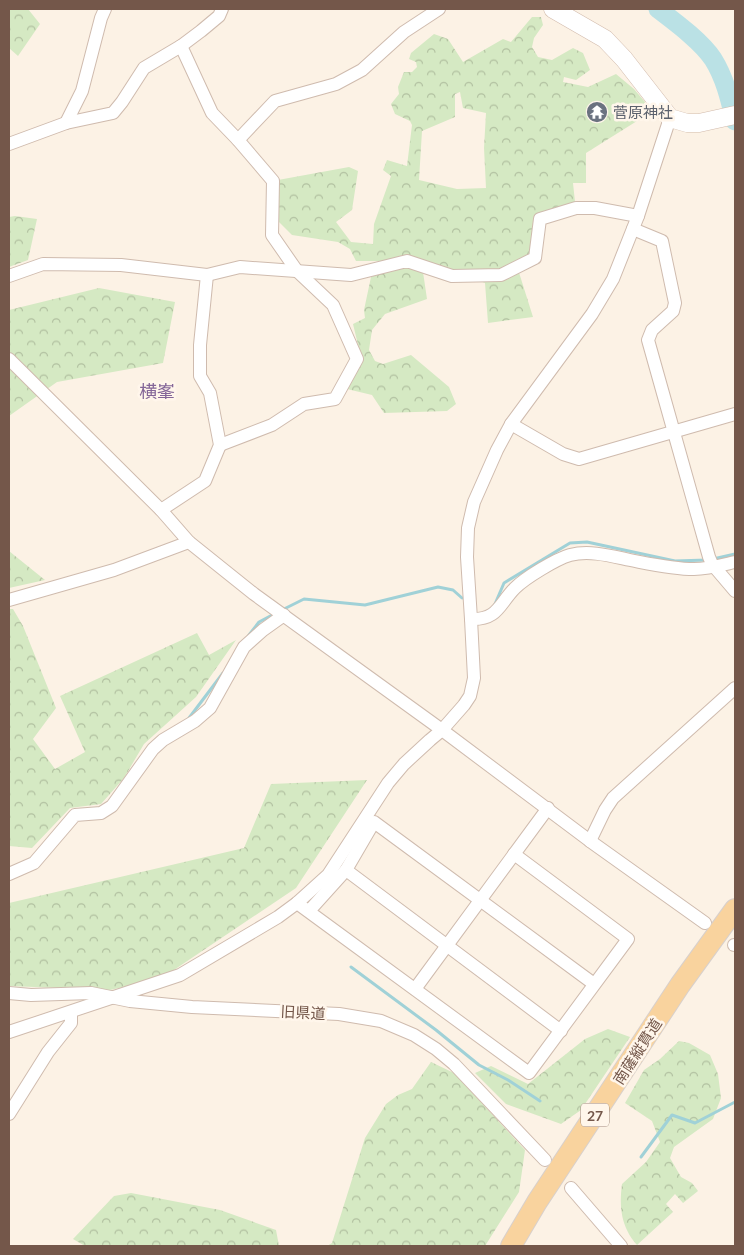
<svg xmlns="http://www.w3.org/2000/svg" width="744" height="1255" font-family="Lato,'Noto Sans JP',sans-serif">
<defs>
<pattern id="forest-crowns" width="20" height="18" patternUnits="userSpaceOnUse" patternTransform="scale(1.25)"><rect width="20" height="18" fill="#d5e9c3"/><path d="M2 6a3 3 0 1 1 6 0M12 15a3 3 0 1 1 6 0" fill="none" stroke="#b1c0a0"/></pattern>
</defs>
<rect width="100%" height="100%" fill="#fcf2e5"/>
<g fill="url(#forest-crowns)" fill-rule="evenodd">
<path d="M9 9H28L40 24 18 56 9 48Z"/>
<path d="M532 17H541L543 25 534 38 532 47 538 57 552 60 573 48 583 53 590 70 576 80 564 77 563 82 588 87 616 74 634 89 645 102V116L586 153V183H573L575 202 550 210 533 220 532 255 516 263 533 317 488 323 485 283 454 272 444 267 423 272 427 299 385 314 372 330 369 350 375 361 383 364 411 355 449 387 456 404 447 411 384 413 372 395 347 389 359 349 353 324 365 318 364 310 371 277 387 270 386 261H356L350 249 338 242 292 235 276 219 278 180 349 167 358 171 352 210 336 222 351 242 373 244 374 224 391 176 383 170 387 160 407 166 412 125 410 121 395 114 391 104 399 94 398 87 404 72H412L417 67 416 62 409 59 411 53 434 34 448 39 463 62 503 39 511 42ZM460 92 463 108 486 113 484 148 486 188 457 189 419 180 422 131 455 117V94Z"/>
<path d="M15 216 37 219 28 260 9 267V217Z"/>
<path d="M99 288 175 302 163 363 57 382 9 416V310Z"/>
<path d="M9 551 45 580 9 588Z"/>
<path d="M9 609H13L23 626 56 708 33 739 55 769 85 752 60 696 197 633 209 655 236 640 196 697 144 744 124 778 101 804 70 808 32 848 9 846Z"/>
<path d="M367 780 296 888 162 978 110 990 9 986V903L244 848 271 784Z"/>
<path d="M608 1029 630 1037 581 1110 561 1124 506 1104 475 1073 491 1066 528 1084 585 1039Z"/>
<path d="M679 1041 689 1043 710 1055 718 1074 721 1098 713 1119 674 1147 670 1158 681 1177 692 1183 698 1191 683 1203 675 1194 666 1204 673 1212 637 1245C621 1227 619 1207 622 1184L646 1162 660 1142 652 1121 625 1103 644 1070 660 1059Z"/>
<path d="M431 1062 454 1073 525 1150 519 1192 485 1246H327L332 1243 365 1138 386 1104 398 1095 412 1089Z"/>
<path d="M131 1193 220 1210 276 1230 279 1246H85L73 1239 114 1196Z"/>
</g>
<g fill="none" stroke-linecap="round" stroke-linejoin="round">
<g stroke="#a0d1d7" stroke-width="3">
<path d="M713 559 735 554"/>
<path d="M495 604 504 583 570 543 587 542 675 561 707 560"/>
<path d="M282 610 304 599 365 605 438 587 453 590 462 598"/>
<path d="M249 635 259 622 274 614"/>
<path d="M189 718 223 673"/>
<path d="M351 967 436 1030 479 1065 508 1080 540 1101"/>
<path d="M641 1157 672 1115 695 1123 735 1102"/>
</g>
<path stroke="#bae1e5" stroke-width="19" d="M658 9C675 22 701 41 713 59 725 78 730 100 735 121"/>
<g stroke="#cfbbae" stroke-width="14">
<g id="street">
<path d="M181 46 212 113 238 140 273 181 272 235 297 271 333 305 357 359 335 399 304 404 272 425 220 445"/>
<path d="M66 123 82 91 101 18 105 9"/>
<path d="M238 140 275 101 336 84 362 70 404 32 439 9"/>
<path d="M9 144 66 123 113 113 122 102 144 68 181 46 201 31 219 16 222 9"/>
<path d="M633 229 662 241 675 303 673 311 652 330 648 340 709 557 712 564 735 591"/>
<path d="M9 276 43 264 121 265 207 275 240 267 351 275 407 261 452 276 501 275 535 258 540 219 576 208H595L638 216"/>
<path d="M9 359 161 510 189 542 254 594 442 730 590 841 705 923"/>
<path d="M511 424 563 454 579 459 735 414"/>
<path d="M161 510 205 481 220 445 210 393 200 376V345L207 275"/>
<path d="M9 600 114 570 189 542"/>
<path d="M471 619C498 620 499 604 515 588 525 578 556 559 570 555 590 550 611 556 630 560 651 564 673 569 694 569 708 569 722 565 735 562"/>
<path d="M590 841 605 810 613 798 735 688"/>
<path d="M346 870 561 1031"/>
<path d="M9 874 34 863 75 815 101 813 112 806 153 749 163 740 195 721 210 708 244 647 263 630 284 615"/>
<path d="M297 903 529 1073 628 939 514 854"/>
<path d="M309 911 346 870 374 822 594 984"/>
<path d="M734 945H735"/>
<path d="M415 989 548 808"/>
<path d="M9 993 31 995 91 993 130 1001 192 1007 339 1014 381 1021 414 1035 436 1049 454 1064 545 1160"/>
<path d="M9 1032 180 975 278 917 297 903 328 875 388 783 404 764 430 740 442 730 464 705 470 696 474 678 471 619 467 557 468 528 474 502 497 450 511 424 592 314 613 279 638 216 670 118"/>
<path d="M9 1114 48 1052 71 1023V1012"/>
<path d="M571 1188 621 1246"/>
</g>
</g>
<g stroke="#d2bbac" stroke-width="19">
<path id="secondary" d="M553 9 605 39 624 59 670 118 687 123H699L735 115"/>
</g>
<g stroke="#d8d0cc" stroke-width="22">
<path id="primary" d="M511 1246 537 1202 680 985 735 909"/>
</g>
<use href="#street" stroke="#fff" stroke-width="12"/>
<use href="#secondary" stroke="#fff" stroke-width="18"/>
<use href="#primary" stroke="#f9d39e" stroke-width="20"/>
</g>
<defs>
<g id="temple-disc" transform="scale(1.125)"><circle r="9.5" fill="#6b7280" stroke="#fff6eb"/><path d="M0-6L5-2H3V0L6.5 2.5H4V6H1.5V3h-3V6H-4V2.5H-6.5L-3 0V-2H-5Z" fill="#fff"/></g>
</defs>
<g fill-rule="evenodd">
<use href="#temple-disc" x="597" y="112"/>
</g>
<g text-anchor="middle" dominant-baseline="central" stroke-width="5" stroke-linejoin="round" paint-order="stroke">
<rect fill="#fff6eb" stroke="#9e877a" stroke-width="1" x="581" y="1103.5" width="28" height="23" rx="4"/>
<g font-size="14" font-weight="bold" fill="#74574a">
<text x="595" y="1115">27</text>
</g>
<g font-size="15" fill="#5b616d" stroke="#fff6eb" text-anchor="start">
<text x="613" y="112">菅原神社</text>
</g>
<g font-size="15" fill="#74574a" stroke="#fff6eb">
<text transform="translate(303 1012) rotate(3)">旧県道</text>
<text transform="translate(637 1051) rotate(-57)">南薩縦貫道</text>
</g>
<g font-size="18" fill="#846698" stroke="#fff6eb">
<text x="157" y="391">横峯</text>
</g>
</g>
<rect width="744" height="1255" fill="none" stroke="#74574a" stroke-width="20"/>
</svg>
